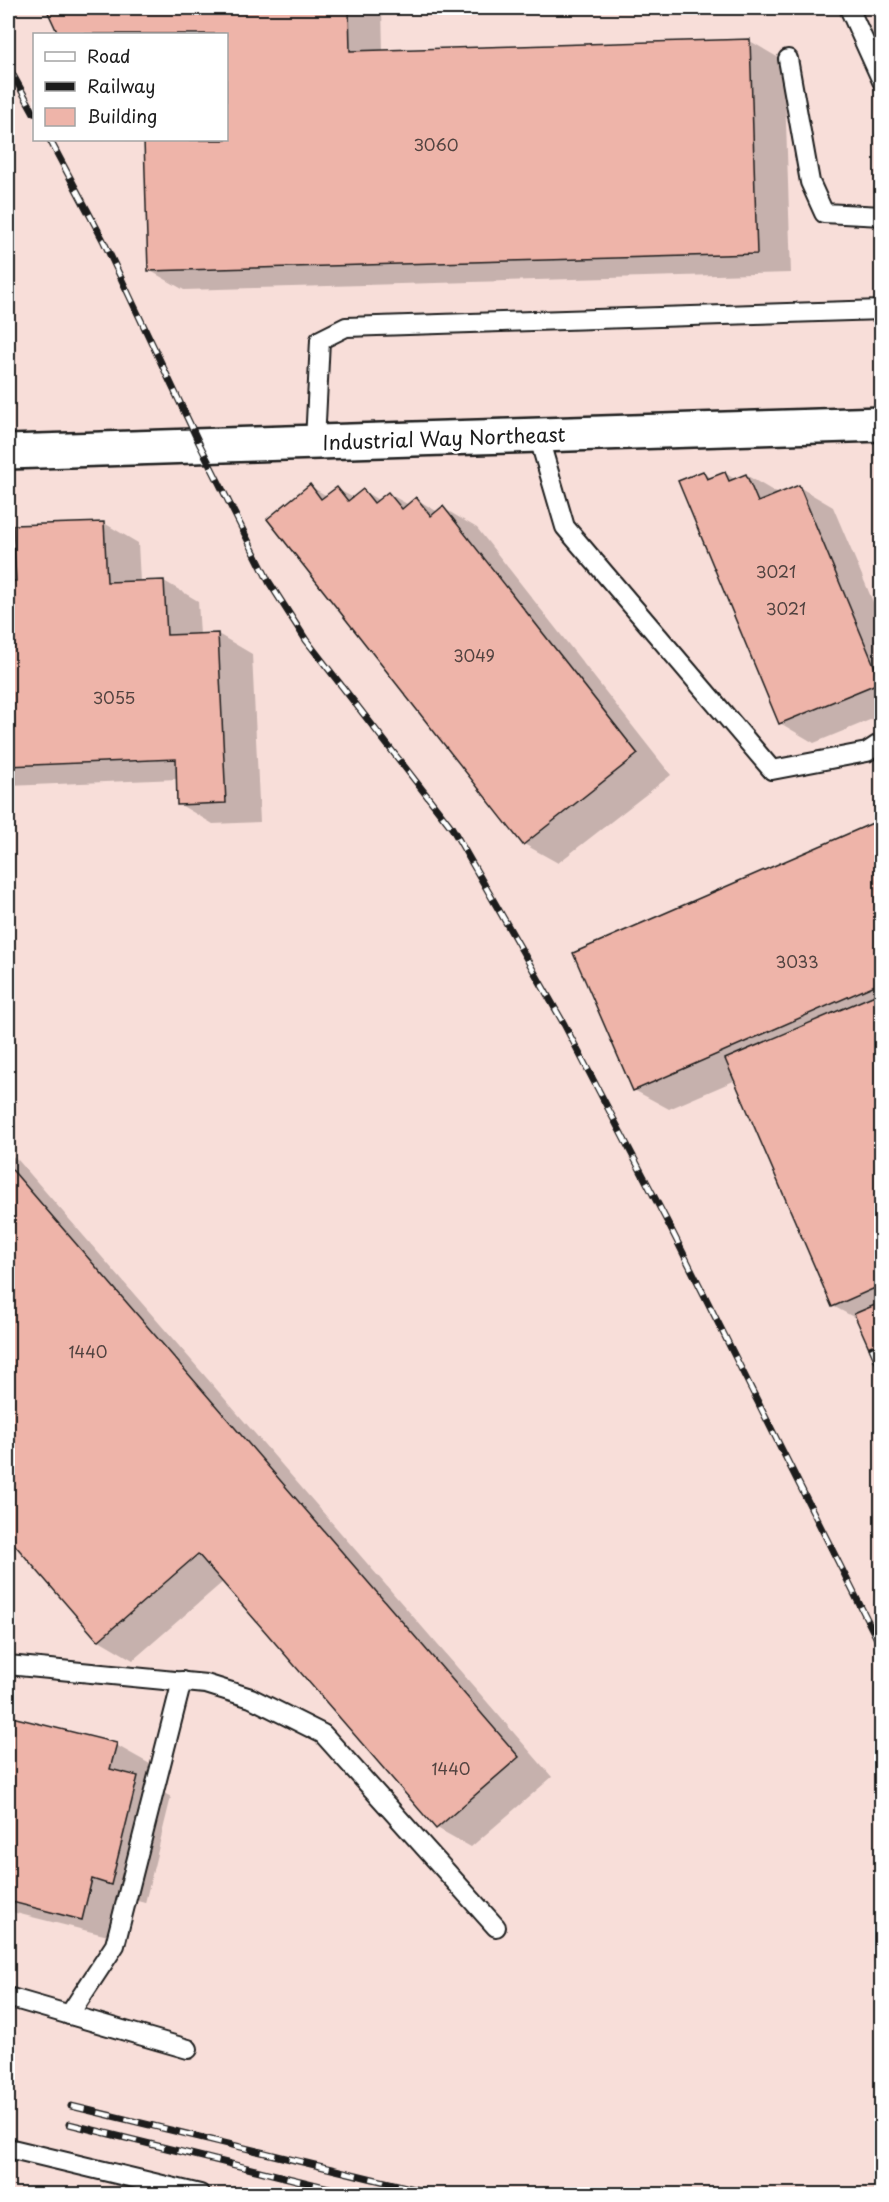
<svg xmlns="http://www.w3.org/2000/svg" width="889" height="2202" font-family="'Playpen Sans',sans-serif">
<rect width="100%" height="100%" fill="#fcf0ee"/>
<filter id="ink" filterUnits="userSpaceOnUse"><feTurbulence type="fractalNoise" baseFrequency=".0167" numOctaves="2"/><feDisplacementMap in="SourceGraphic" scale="12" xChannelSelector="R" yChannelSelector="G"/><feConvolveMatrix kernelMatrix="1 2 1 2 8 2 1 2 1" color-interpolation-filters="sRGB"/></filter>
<g filter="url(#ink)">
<path fill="#f8ded9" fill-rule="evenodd" d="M8 8H881V2194H8ZM34 34H226V140H34Z"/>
<g fill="#0003">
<path d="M47 8H382L383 51 750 41 784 61 791 273 184 290 149 270 145 140H226V34H59Z"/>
<path d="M703 473 713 479 725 473 736 480 746 475 780 495 799 487 833 507 882 623V715L814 743 780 723Z"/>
<path d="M310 486 327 496 337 489 354 498 363 491 380 501 389 494 409 505 416 499 438 512 443 508 477 528 671 775 558 863 524 844Z"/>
<path d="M104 523 138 543 140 582 164 581 198 601 200 635 218 634 252 654 260 822 213 824 179 804 178 779 8 786V583H17Z"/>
<path d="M882 820V1373L859 1320 833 1306 736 1080 669 1109 634 1090Z"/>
<path d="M8 1153 18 1160 552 1777 471 1847 437 1828 224 1581 133 1660 99 1640 8 1535Z"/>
<path d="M8 1718 116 1745 150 1764 146 1782 171 1797 145 1903 126 1898 116 1938 8 1911Z"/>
</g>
<g fill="#eeb4a9" stroke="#1c1c1c" stroke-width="1.5">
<path d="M46 8H349L350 51 750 39 757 254 148 271 144 140H226V34H58Z"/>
<path d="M703 471 707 479 725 472 729 481 746 474 758 502 799 485 881 682 779 724 678 481Z"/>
<path d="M310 484 321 499 337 487 348 501 363 489 374 503 388 492 402 509 416 497 431 516 443 506 638 754 523 845 267 519Z"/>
<path d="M104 522 107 582 164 580 167 635 218 633 226 803 177 805 176 759 8 766V581H16L13 525Z"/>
<path d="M882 819V982L633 1091 573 953Z"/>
<path d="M882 992V1285L832 1307 725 1059Z"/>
<path d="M8 1165 519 1757 436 1829 198 1554 98 1641 8 1537Z"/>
<path d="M882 1302V1377L854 1314Z"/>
<path d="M8 1716 117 1743 110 1769 138 1776 111 1885 92 1879 82 1920 8 1901Z"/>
</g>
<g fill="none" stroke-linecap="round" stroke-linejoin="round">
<g stroke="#1c1c1c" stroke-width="22">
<g id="lane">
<path d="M849 8 882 81"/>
<path d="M788 59 810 182 824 213 882 216"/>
<path d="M538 435 565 527 772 770 867 752 882 742"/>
<path d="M315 442 320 340 346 327 882 310"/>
<path d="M8 1665 206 1684 251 1698 323 1734 496 1927"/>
<path d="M8 1997 188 2049"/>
<path d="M69 2015 115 1945 182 1681"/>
<path d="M8 2148 200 2194"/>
</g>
</g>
<g stroke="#1c1c1c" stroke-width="38">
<path id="street" d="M8 452 882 424"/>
</g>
<use href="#lane" stroke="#fff" stroke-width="18"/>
<use href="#street" stroke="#fff" stroke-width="33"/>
<g stroke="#1c1c1c" stroke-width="7">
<g id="rail">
<path d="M8 66 34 113"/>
<path d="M50 140 103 240 200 445 269 582 306 640 452 828 564 1024 670 1227 882 1649"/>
<path d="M872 1348 882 1371"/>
<path d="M71 2106 435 2194"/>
<path d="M69 2124 353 2194"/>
</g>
</g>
<use href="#rail" stroke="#fff" stroke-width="4.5" stroke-dasharray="14" stroke-linecap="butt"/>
</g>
</g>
<g text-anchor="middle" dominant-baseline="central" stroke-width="5" stroke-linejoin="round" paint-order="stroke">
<g font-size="16" fill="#50423f">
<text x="436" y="144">3060</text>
<text x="776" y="571">3021</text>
<text x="786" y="608">3021</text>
<text x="474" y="655">3049</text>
<text x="114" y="697">3055</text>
<text x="797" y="961">3033</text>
<text x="88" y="1351">1440</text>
<text x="451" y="1768">1440</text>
</g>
<g font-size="20" fill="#1c1c1c" stroke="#fff">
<text transform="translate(444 438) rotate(-2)">Industrial Way Northeast</text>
</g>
</g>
<rect width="889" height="2202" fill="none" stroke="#fff" stroke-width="30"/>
<rect x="15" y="15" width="859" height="2172" fill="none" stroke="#1c1c1c" stroke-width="2" filter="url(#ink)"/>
<rect x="33" y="33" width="195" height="108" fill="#ffffff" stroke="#a4a4a4" stroke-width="1.5"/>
<rect x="45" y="52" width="30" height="9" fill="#ffffff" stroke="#a4a4a4" stroke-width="1.5"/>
<text x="87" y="63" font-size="18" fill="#1c1c1c">Road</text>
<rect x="45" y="82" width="30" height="9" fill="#1c1c1c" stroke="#a4a4a4" stroke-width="1.5"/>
<text x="87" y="93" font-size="18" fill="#1c1c1c">Railway</text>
<rect x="45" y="108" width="30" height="18" fill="#eeb4a9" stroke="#a4a4a4" stroke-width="1.5"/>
<text x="87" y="123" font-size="18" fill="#1c1c1c">Building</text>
</svg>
